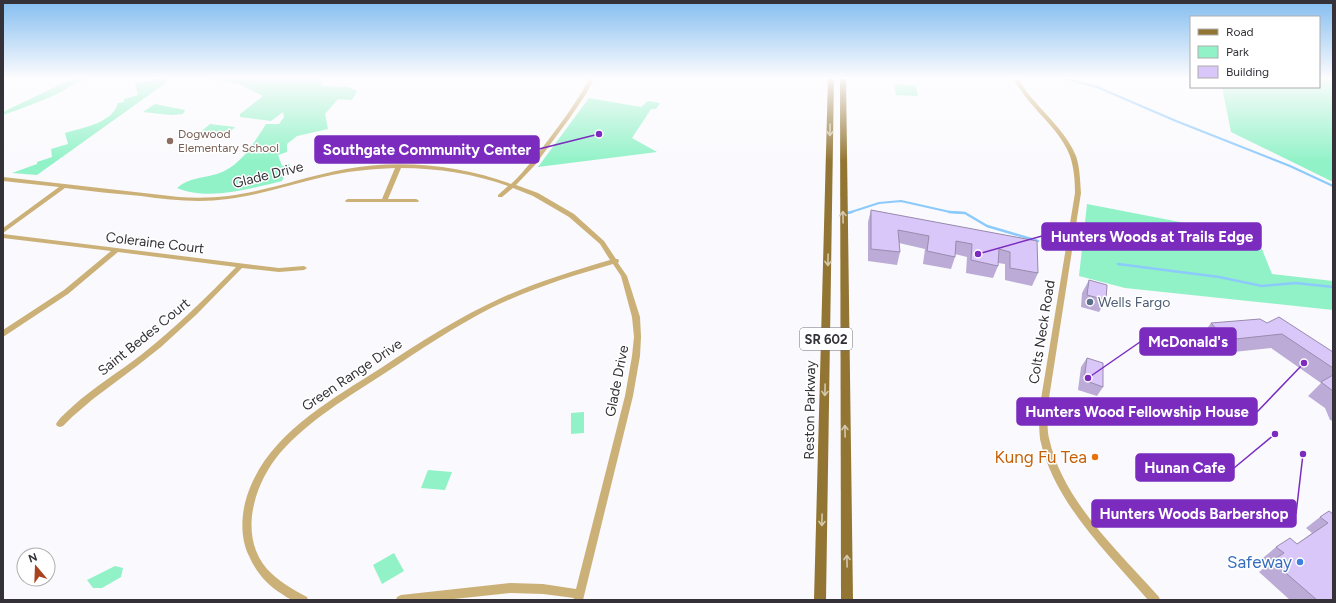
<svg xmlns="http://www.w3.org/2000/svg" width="1336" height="603" font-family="Figtree,sans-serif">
<rect width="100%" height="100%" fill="#faf9fd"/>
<g fill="#91f2c7">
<path d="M76 77H86V80C75 82 70 87 61 92 42 101 23 108 3 115V112Z"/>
<path d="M162 77H174L37 175 12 173 37 164V162L52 157 51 149 68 144 65 133C82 128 113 123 118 103L124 102V99L138 95 135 84Z"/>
<path d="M199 77H318L323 79 321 86 349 87 357 91 352 100 338 99 325 114 328 129 297 136 287 144V152L278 155 282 166 290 164 282 181C249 189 209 201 177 188 187 178 204 178 217 174 241 166 253 144 266 124H279L284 117 283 112 271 121 240 117V114L263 96 239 84Z"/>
<path d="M1319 77H1333V182L1231 132 1222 87H1319Z"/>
<path d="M894 84 916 86 918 96 896 95Z"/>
<path d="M589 98 641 107 648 101 660 103 656 109H651L632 138 657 152 538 167Z"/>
<path d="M155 104 185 110 183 114 171 115 143 112Z"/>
<path d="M210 124 235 127 222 139 196 136Z"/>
<path d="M1087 204 1257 237 1272 274 1333 281V310L1125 288 1079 276Z"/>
<path d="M584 412V433L571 434V413Z"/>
<path d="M428 470 452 472 445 490 421 488Z"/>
<path d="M394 553 404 571 382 584 373 565Z"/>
<path d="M115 566 123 568 121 577 102 588H93L87 580Z"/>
</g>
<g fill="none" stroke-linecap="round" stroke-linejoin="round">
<g stroke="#8ccafc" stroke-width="2">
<path d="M1059 77 1097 87 1176 121 1290 166 1333 186"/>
<path d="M848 213 879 203 901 201 950 212 964 213"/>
</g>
<g stroke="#8ccafc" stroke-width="2.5">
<path d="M949 212 965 213 987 226 1038 241"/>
<path d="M847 213 852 212"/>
<path d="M1118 264 1219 277 1262 286 1296 283 1333 287"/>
</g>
<g fill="#cbb178" fill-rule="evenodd">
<path d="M590 77H595L586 94 569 119 535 165 516 185 538 193 574 214 604 241 616 259H618L619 261 618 263 627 276 640 317 641 337 640 356 633 396 583 600H573L574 598 543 594 511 593 445 600H396L397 597 401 595 511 583 543 584 576 589 625 396 632 356 634 337 632 317 621 276 613 264C571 276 530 289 491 308 454 327 420 350 385 373 348 397 309 420 280 453 254 484 238 535 267 569 278 581 292 589 307 597L308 600C303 600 297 601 293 600 289 599 285 596 282 594 267 585 256 572 249 556 241 540 241 520 245 503 262 437 328 402 381 368 420 342 459 317 501 298 537 282 573 271 610 260L600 244 569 217 533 196 513 188 502 197H498V195L508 186C475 174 437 168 401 168L388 199H416L418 200 419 201 418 202H346L345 201 346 200 348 199H382L395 168C371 169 347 171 323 177 292 184 261 195 228 199 199 203 170 200 141 196 116 194 90 191 65 188L3 233V228L59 187 3 181V177L179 197C195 198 211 198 228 196 268 191 306 176 346 169 399 159 461 165 511 184 526 170 537 154 549 139 564 119 579 99 590 77Z"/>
<path d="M1012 77H1017C1023 87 1029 96 1037 104 1051 120 1068 136 1076 156 1080 168 1080 180 1081 193L1047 411C1048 420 1047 430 1049 438 1062 500 1118 551 1159 597L1160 600H1148C1107 552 1054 503 1040 439 1039 430 1039 420 1039 411L1075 193C1075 181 1074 168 1070 156 1063 137 1047 122 1034 107 1026 98 1019 88 1012 77Z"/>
<path d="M3 234 279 268 304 266 307 268 304 270 279 272 242 268 197 314 161 347 137 366 93 399 72 417 63 426 60 427 57 426 56 424C60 417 67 412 73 406 94 387 119 372 141 355 175 328 206 298 236 267L118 252 68 294 3 337V330L64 290 111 251 3 238Z"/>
</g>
<g fill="#927533" fill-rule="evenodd">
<path d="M828 77H834L826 600H814Z"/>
<path d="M840 77H846L853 600H841Z"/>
</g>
</g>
<g fill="#bbabd6">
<path d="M871 210 1037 241 1038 273 1032 286 1005 280V264L998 263V266L993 278 966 273 967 257 955 254V257L951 269 923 264 925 249 899 243 900 252 897 265 868 261V222Z"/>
<path d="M1089 280 1106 300 1099 312 1081 307 1082 293Z"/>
<path d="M1211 323H1267L1333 352V421L1330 420 1325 408 1308 396 1321 383 1271 348 1215 354 1201 337Z"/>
<path d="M1087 358 1103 387 1097 396 1078 390 1081 367Z"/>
<path d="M1329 511 1333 600H1290L1259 572 1269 564 1263 558 1276 547 1297 544 1312 533 1306 528 1320 517Z"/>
</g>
<g fill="#dac7f9" stroke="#998bae">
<path d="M871 210 1037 241 1038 273 1010 268V252L999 249 998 266 971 260 972 244 956 241 955 257 927 251 929 236 898 230 900 252 871 249Z"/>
<path d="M1089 280 1107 285 1106 300 1087 295Z"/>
<path d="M1279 317 1333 352V368L1282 334 1226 340 1211 323 1260 319 1267 323Z"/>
<path d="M1087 358 1103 363V387L1084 380Z"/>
<path d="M1333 375V391L1321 382Z"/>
<path d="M1329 511 1333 514V600H1317L1272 561 1284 553 1276 547 1290 538 1297 544 1328 523 1320 517Z"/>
</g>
<defs><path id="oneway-shaft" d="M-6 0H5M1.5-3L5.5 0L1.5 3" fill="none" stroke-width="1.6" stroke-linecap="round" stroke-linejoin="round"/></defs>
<g stroke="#d3c8ad">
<use href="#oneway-shaft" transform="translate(830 130) rotate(91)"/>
<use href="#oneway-shaft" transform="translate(843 217) rotate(-91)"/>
<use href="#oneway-shaft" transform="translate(828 260) rotate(91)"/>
<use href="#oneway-shaft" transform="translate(825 390) rotate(91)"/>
<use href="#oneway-shaft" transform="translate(845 431) rotate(-91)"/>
<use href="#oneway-shaft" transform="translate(822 520) rotate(91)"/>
<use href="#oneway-shaft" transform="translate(847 561) rotate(-91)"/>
</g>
<linearGradient id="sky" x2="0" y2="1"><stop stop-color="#83bdf0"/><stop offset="0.48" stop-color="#fdfcfe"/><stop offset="1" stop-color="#fdfcfe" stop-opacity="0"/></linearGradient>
<rect width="1336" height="162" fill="url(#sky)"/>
<circle fill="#8d6e63" stroke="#fff" stroke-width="1.5" cx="170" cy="141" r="4"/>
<circle fill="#5c6f8a" stroke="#fff" stroke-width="1.5" cx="1090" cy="302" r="4"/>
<circle fill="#e8710a" stroke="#fff" stroke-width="1.5" cx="1095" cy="457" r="4"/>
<circle fill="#3f7fe0" stroke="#fff" stroke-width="1.5" cx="1300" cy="562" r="4"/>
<g text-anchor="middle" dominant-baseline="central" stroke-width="3" stroke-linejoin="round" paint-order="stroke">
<g font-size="12" fill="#785e54" stroke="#fff" text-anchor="start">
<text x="178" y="134">Dogwood<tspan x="178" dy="14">Elementary School</tspan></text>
</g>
<rect fill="#fff" stroke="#717074" stroke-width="1" x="800" y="328" width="52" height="22" rx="3"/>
<g font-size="13" font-weight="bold" fill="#343238">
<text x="826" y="339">SR 602</text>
</g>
<g font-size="14" fill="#343238" stroke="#fff">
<text transform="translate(268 175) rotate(-14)">Glade Drive</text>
<text transform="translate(155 243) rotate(7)">Coleraine Court</text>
<text transform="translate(1042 332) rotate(-81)">Colts Neck Road</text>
<text transform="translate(144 337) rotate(-39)">Saint Bedes Court</text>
<text transform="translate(352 375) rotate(-34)">Green Range Drive</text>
<text transform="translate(617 381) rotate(-79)">Glade Drive</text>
<text transform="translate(810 410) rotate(-89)">Reston Parkway</text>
</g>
<g font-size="14" fill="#4e5e75" stroke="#fff" text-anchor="start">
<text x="1098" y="302">Wells Fargo</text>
</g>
<g font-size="17" fill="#c56008" stroke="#fff" text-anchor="end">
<text x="1087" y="457">Kung Fu Tea</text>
</g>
<g font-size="17" fill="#366cbe" stroke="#fff" text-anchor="end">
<text x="1292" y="562">Safeway</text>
</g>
</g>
<path fill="none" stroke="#7b2cbf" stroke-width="1.5" d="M599 134L539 149M978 254L1042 236M1088 378L1140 342M1304 363L1257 412M1275 434L1234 468M1303 454L1296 514"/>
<g fill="#7b2cbf" stroke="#fff" stroke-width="1.5">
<circle cx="599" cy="134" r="4"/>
<circle cx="978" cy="254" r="4"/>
<circle cx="1088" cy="378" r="4"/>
<circle cx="1304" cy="363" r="4"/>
<circle cx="1275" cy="434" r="4"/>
<circle cx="1303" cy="454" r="4"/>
</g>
<g fill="#7b2cbf" stroke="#7b2cbf" stroke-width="1.5">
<rect x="315" y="136" width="224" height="27" rx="4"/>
<rect x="1042" y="223" width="219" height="27" rx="4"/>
<rect x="1140" y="328" width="96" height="27" rx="4"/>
<rect x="1017" y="398" width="240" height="27" rx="4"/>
<rect x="1136" y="454" width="98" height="27" rx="4"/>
<rect x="1092" y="500" width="204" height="27" rx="4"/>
</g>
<g font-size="15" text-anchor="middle" font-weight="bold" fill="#fff">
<text x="427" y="155">Southgate Community Center</text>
<text x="1152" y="242">Hunters Woods at Trails Edge</text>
<text x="1188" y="347">McDonald's</text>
<text x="1137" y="417">Hunters Wood Fellowship House</text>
<text x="1185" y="473">Hunan Cafe</text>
<text x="1194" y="519">Hunters Woods Barbershop</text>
</g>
<rect width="1336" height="603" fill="none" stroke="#343238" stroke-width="8"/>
<rect x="1190" y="16" width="130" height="72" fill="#ffffff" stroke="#aeadaf"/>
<rect x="1198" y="29" width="20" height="6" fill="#927533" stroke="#aeadaf"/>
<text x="1226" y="36" font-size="12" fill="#343238">Road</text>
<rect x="1198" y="46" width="20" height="12" fill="#91f2c7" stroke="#aeadaf"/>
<text x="1226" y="56" font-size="12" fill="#343238">Park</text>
<rect x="1198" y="66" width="20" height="12" fill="#dac7f9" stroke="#aeadaf"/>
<text x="1226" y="76" font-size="12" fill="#343238">Building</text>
<g transform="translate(36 567) rotate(341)"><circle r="19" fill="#ffffff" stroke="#aeadaf"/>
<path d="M0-3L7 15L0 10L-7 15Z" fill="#a9421f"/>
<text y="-6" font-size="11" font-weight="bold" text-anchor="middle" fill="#343238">N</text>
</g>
</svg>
